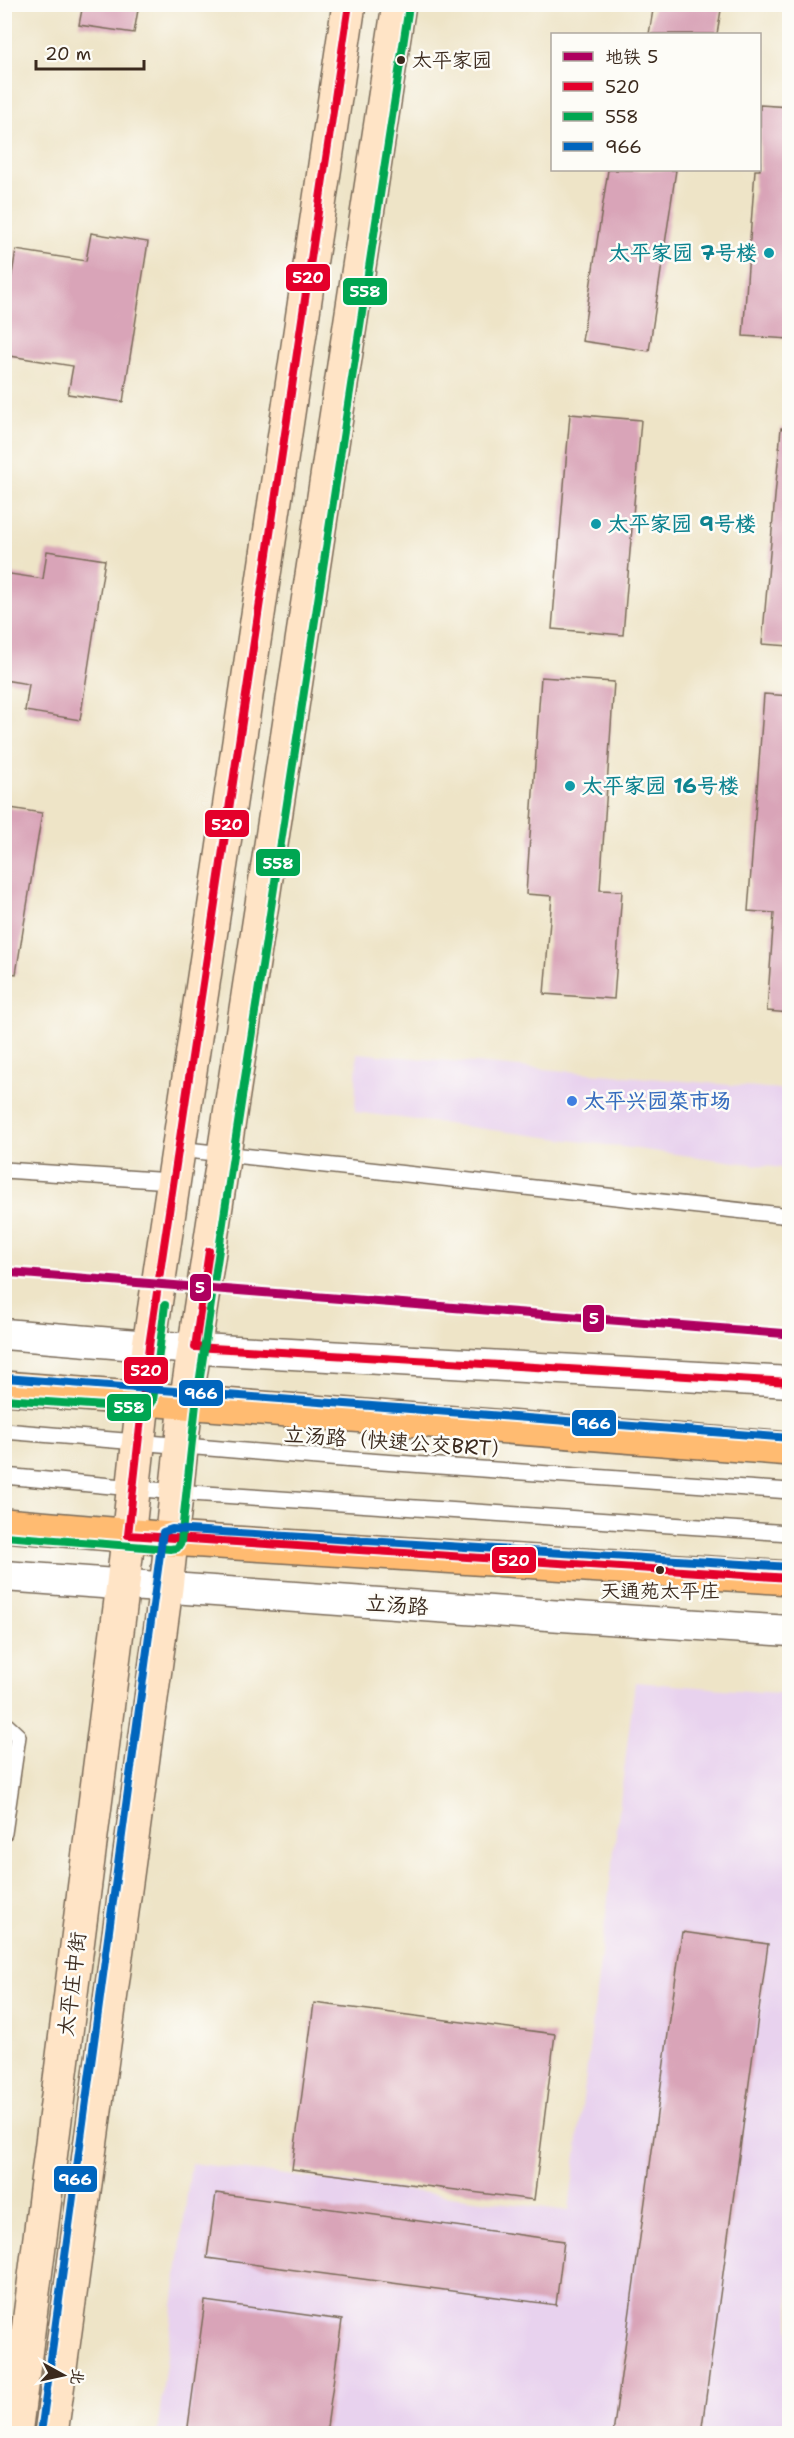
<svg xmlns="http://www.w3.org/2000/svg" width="794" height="2438" font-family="'Shantell Sans','LXGW WenKai TC',sans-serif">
<rect width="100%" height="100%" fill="#fdfcf7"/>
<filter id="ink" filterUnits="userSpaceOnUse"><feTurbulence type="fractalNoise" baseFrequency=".0167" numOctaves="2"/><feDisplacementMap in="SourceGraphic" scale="12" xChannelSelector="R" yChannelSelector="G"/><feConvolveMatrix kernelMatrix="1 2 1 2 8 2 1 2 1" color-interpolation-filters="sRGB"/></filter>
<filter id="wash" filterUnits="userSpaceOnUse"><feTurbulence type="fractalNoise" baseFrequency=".008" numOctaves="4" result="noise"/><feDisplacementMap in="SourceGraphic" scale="24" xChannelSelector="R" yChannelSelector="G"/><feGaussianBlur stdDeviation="1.35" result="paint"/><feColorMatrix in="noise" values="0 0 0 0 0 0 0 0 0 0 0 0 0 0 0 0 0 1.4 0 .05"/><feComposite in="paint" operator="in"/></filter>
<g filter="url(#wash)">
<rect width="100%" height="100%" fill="#eee4c7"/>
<g fill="#e8d2ee">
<path d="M357 1053 789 1090V1169L355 1112Z"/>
<path d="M635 1682 789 1694V2433L157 2434 191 2163 569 2211Z"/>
</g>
<g id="blocks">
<g fill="#d9a4b8">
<path d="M83 4H139L134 33 79 25Z"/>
<path d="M654 4H722L717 34H649Z"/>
<path d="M760 105 790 107V339L743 336 755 170H760Z"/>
<path d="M608 170H676L649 351 582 341Z"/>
<path d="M91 233 148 242 123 402 68 394 73 366 4 355V323L16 250 86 261Z"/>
<path d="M570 414 641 420 623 635 552 629Z"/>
<path d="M781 428 790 429V646L762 644Z"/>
<path d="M47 551 105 560 80 720 25 711 29 684 4 680V573L43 579Z"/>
<path d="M541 677 614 682 600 890 622 891 614 999 544 994 552 896 526 894Z"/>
<path d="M764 694 790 696V1013L767 1011 774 913 748 911Z"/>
<path d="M4 807 42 813 16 974 4 972Z"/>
<path d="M682 1932 768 1944 701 2434H613Z"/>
<path d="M314 2003 555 2034 534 2200 292 2169Z"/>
<path d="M216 2193 564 2241 556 2305 207 2258Z"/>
<path d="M205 2301 342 2320 326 2434H187Z"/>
</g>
</g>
</g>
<g filter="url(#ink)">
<use href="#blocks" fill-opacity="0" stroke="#7a6b59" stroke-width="1.5"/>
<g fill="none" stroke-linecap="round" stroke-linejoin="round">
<g stroke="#7a6b59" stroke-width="18">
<g id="service">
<path d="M178 1149 790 1216"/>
<path d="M4 1170 171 1181"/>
<path d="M4 1431 354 1460 790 1491"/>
<path d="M4 1476 176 1492 790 1533"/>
<path d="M4 1723 18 1736 4 1833"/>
</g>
</g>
<g stroke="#7a6b59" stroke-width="33">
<g id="minor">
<path d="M4 1334 149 1346 790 1382"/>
<path d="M4 1576 562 1616 790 1631"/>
</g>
</g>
<g stroke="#7a6b59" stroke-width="36">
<g id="secondary">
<path d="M15 2434 123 1584 149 1346 349 4"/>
<path d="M51 2434 166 1588 186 1403 399 4"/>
</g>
</g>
<g stroke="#7a6b59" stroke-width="36">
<g id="primary">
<path d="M4 1388 790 1449"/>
<path d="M4 1525 171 1539 790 1578"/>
</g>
</g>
<use href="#service" stroke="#fff" stroke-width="15"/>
<use href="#minor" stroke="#fff" stroke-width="30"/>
<use href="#secondary" stroke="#ffe4c6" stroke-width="33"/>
<use href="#primary" stroke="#ffbb71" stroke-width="33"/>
<g stroke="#fdfcf7" stroke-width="12">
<g id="bus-1">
<path d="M349 4 149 1346 128 1535 790 1578"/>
<path d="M209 1251 195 1347 790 1382"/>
</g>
</g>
<g stroke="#fdfcf7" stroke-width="12">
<g id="bus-2">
<path d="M4 1399 148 1409 153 1401 165 1305"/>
<path d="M4 1536 170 1549 177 1548 181 1542 196 1404 233 1156 409 6"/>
</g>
</g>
<g stroke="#fdfcf7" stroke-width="12">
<g id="bus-3">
<path d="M5 1378 790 1438"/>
<path d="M41 2433 163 1532 172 1529 790 1567"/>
</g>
</g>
<use href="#bus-1" stroke="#e4002b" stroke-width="8"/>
<use href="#bus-2" stroke="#00a651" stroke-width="8"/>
<use href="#bus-3" stroke="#0065bd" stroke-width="8"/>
<g stroke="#fdfcf7" stroke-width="14">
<path id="metro-1" d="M4 1272 790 1334"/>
</g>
<use href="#metro-1" stroke="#ae005f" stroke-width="9"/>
</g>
</g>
<g fill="#3b2a1e" stroke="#fdfcf7" stroke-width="2">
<circle cx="401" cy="60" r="5"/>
<circle cx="660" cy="1570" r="5"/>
</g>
<g fill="#0f9aa8" stroke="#fdfcf7" stroke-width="2">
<circle cx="769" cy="253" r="6"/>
<circle cx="596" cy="524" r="6"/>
<circle cx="570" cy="786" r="6"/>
</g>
<circle fill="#3f7fe0" stroke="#fdfcf7" stroke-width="2" cx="572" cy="1101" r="6"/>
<g text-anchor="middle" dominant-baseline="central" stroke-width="5" stroke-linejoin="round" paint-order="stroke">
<g font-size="20" fill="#3b2a1e" stroke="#fdfcf7" text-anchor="start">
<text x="412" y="60">太平家园</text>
<text x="660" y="1591" text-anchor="middle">天通苑太平庄</text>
</g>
<g font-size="21" font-weight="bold" fill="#0d838f" stroke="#fdfcf7" text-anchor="start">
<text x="757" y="253" text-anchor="end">太平家园 7号楼</text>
<text x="608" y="524">太平家园 9号楼</text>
<text x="582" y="786">太平家园 16号楼</text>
</g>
<g font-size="21" font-weight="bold" fill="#366cbe" stroke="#fdfcf7" text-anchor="start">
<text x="584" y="1101">太平兴园菜市场</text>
</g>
<g font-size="21" fill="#3b2a1e" stroke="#fdfcf7">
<text transform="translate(398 1442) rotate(4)">立汤路（快速公交BRT）</text>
<text transform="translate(397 1605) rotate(4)">立汤路</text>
<text transform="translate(72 1984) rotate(-83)">太平庄中街</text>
</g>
</g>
<g stroke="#fdfcf7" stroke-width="2">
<rect x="285" y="263" width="46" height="29" rx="6" fill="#e4002b"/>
<rect x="342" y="277" width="46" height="29" rx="6" fill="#00a651"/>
<rect x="204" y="809" width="46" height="29" rx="6" fill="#e4002b"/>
<rect x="255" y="848" width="46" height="29" rx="6" fill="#00a651"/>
<rect x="189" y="1273" width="23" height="29" rx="6" fill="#ae005f"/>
<rect x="582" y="1304" width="23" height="29" rx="6" fill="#ae005f"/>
<rect x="123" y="1356" width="46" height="29" rx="6" fill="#e4002b"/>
<rect x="178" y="1379" width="46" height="28" rx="6" fill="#0065bd"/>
<rect x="106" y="1393" width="46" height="29" rx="6" fill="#00a651"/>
<rect x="571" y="1409" width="46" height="28" rx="6" fill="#0065bd"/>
<rect x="491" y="1546" width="46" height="28" rx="6" fill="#e4002b"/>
<rect x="53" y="2165" width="45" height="28" rx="6" fill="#0065bd"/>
</g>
<g font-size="16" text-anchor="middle" font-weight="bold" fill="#fff">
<text x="308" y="283">520</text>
<text x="365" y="297">558</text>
<text x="227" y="830">520</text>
<text x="278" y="869">558</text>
<text x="200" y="1293">5</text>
<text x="594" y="1324">5</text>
<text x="146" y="1376">520</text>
<text x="201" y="1399">966</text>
<text x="129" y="1413">558</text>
<text x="594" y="1429">966</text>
<text x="514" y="1566">520</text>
<text x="75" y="2185">966</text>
</g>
<rect width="794" height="2438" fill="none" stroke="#fdfcf7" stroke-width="24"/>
<rect x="551" y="33" width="210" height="138" fill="#fdfcf7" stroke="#afa8a0" stroke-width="1.5"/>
<rect x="563" y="52" width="30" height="9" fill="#ae005f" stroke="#afa8a0" stroke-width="1.5"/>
<text x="605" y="63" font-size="18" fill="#3b2a1e">地铁 5</text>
<rect x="563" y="82" width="30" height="9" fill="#e4002b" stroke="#afa8a0" stroke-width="1.5"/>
<text x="605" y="93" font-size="18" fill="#3b2a1e">520</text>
<rect x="563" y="112" width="30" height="9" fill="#00a651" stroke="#afa8a0" stroke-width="1.5"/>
<text x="605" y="123" font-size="18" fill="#3b2a1e">558</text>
<rect x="563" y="142" width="30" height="9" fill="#0065bd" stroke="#afa8a0" stroke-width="1.5"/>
<text x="605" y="153" font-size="18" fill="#3b2a1e">966</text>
<g transform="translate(63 2375) rotate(98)" stroke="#fdfcf7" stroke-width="4.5" paint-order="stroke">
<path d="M0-4.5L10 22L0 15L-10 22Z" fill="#3b2a1e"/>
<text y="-9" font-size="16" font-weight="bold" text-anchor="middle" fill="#3b2a1e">北</text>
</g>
<path d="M36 60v9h108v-9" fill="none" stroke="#3b2a1e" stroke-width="3"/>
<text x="45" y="60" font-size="18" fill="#3b2a1e" stroke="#fdfcf7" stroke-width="4.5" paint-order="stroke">20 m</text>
</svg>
